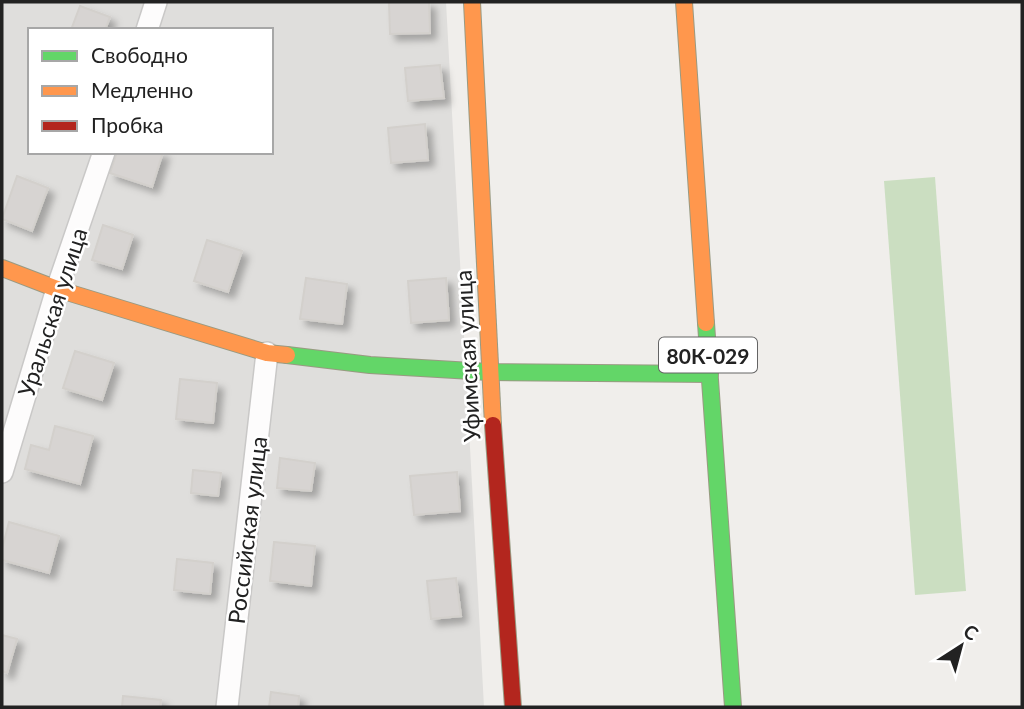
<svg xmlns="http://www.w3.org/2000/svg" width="1024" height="709" font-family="Lato,sans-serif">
<defs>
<filter id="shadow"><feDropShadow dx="6" dy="6" stdDeviation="3.5" flood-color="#0004"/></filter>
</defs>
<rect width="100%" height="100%" fill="#f0eeeb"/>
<path fill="#dfdedc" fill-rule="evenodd" d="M2 2H446L484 707H2ZM30 30H271V152H30Z"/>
<path fill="#cbdec1" d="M935 177 966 591 915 595 884 181Z"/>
<g fill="#d7d4d2" stroke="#d3d0cc" stroke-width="2" filter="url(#shadow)">
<path d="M389 2H429L430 33 390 34Z"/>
<path d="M80 6 110 17 105 30H71Z"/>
<path d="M440 65 444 98 408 101 405 68Z"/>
<path d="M425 124 428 160 391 163 388 128Z"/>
<path d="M117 152H163L152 187 110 173Z"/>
<path d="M17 176 48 188 32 231 2 219Z"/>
<path d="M103 225 133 235 122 269 92 260Z"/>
<path d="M207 240 242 251 228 292 194 281Z"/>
<path d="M306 278 347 284 342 324 300 319Z"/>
<path d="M446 278 449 320 411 323 408 281Z"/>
<path d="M75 351 114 363 102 400 63 388Z"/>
<path d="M180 379 217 383 213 423 176 419Z"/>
<path d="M55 426 93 436 80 484 25 469 31 445 49 450Z"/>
<path d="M280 458 315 463 311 491 277 488Z"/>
<path d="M193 470 221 473 218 496 191 493Z"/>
<path d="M457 472 460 511 414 515 410 476Z"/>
<path d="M9 522 59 536 49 573 2 560V549Z"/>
<path d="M274 542 315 546 311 586 270 581Z"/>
<path d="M177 559 213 563 210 594 174 590Z"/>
<path d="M456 578 461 616 431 619 427 581Z"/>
<path d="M2 635 17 639 7 673 2 671Z"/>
<path d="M271 692 299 696 298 707H269Z"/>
<path d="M123 696 161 700 160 707H122Z"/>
</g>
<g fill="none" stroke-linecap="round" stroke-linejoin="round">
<g stroke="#c9c8c7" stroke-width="24">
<g id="street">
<path d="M147 30 156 2"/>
<path d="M2 472 57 289 104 152"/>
<path d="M227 707 267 353"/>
</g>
</g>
<g stroke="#999a82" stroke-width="18">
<g id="fast">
<path d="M706 323 733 707"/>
<path d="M287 355 370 365 489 372 710 374"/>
</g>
</g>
<g stroke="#999a82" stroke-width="18">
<g id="slow">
<path d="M472 2 493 425"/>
<path d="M684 2 706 323"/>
<path d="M2 268 57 289 267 353 287 355"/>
</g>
</g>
<g stroke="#999a82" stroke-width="18">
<path id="jam" d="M493 425 513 707"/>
</g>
<use href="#street" stroke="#fdfcfc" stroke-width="21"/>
<use href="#fast" stroke="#63d668" stroke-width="16"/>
<use href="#slow" stroke="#ff974d" stroke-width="16"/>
<use href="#jam" stroke="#b3261e" stroke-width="16"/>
</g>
<g text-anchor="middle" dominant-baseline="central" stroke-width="5" stroke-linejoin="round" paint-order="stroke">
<rect fill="#fff" stroke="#646464" stroke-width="2" x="659" y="337.5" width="98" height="35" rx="5"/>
<g font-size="21" font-weight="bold" fill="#222">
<text x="708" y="355">80К-029</text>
</g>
<g font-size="23" fill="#222" stroke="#fff">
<text transform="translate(52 312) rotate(-72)">Уральская улица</text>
<text transform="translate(467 356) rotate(-93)">Уфимская улица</text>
<text transform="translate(247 530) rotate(-83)">Российская улица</text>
</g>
</g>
<rect width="1024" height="709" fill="none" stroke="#222222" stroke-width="7"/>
<rect x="28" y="28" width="245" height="126" fill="#ffffff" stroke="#a7a7a7" stroke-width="2"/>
<rect x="42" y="51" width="35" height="10" fill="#63d668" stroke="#a7a7a7" stroke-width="2"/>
<text x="91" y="63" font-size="21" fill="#222222">Свободно</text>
<rect x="42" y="86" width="35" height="10" fill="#ff974d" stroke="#a7a7a7" stroke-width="2"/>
<text x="91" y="98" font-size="21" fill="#222222">Медленно</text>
<rect x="42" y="121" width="35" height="10" fill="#b3261e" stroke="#a7a7a7" stroke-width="2"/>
<text x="91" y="133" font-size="21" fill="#222222">Пробка</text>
<g transform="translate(961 646) rotate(36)" stroke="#ffffff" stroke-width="5" paint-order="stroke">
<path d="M0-5L12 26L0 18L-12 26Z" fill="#222222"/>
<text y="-10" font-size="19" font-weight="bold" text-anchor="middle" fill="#222222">С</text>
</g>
</svg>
